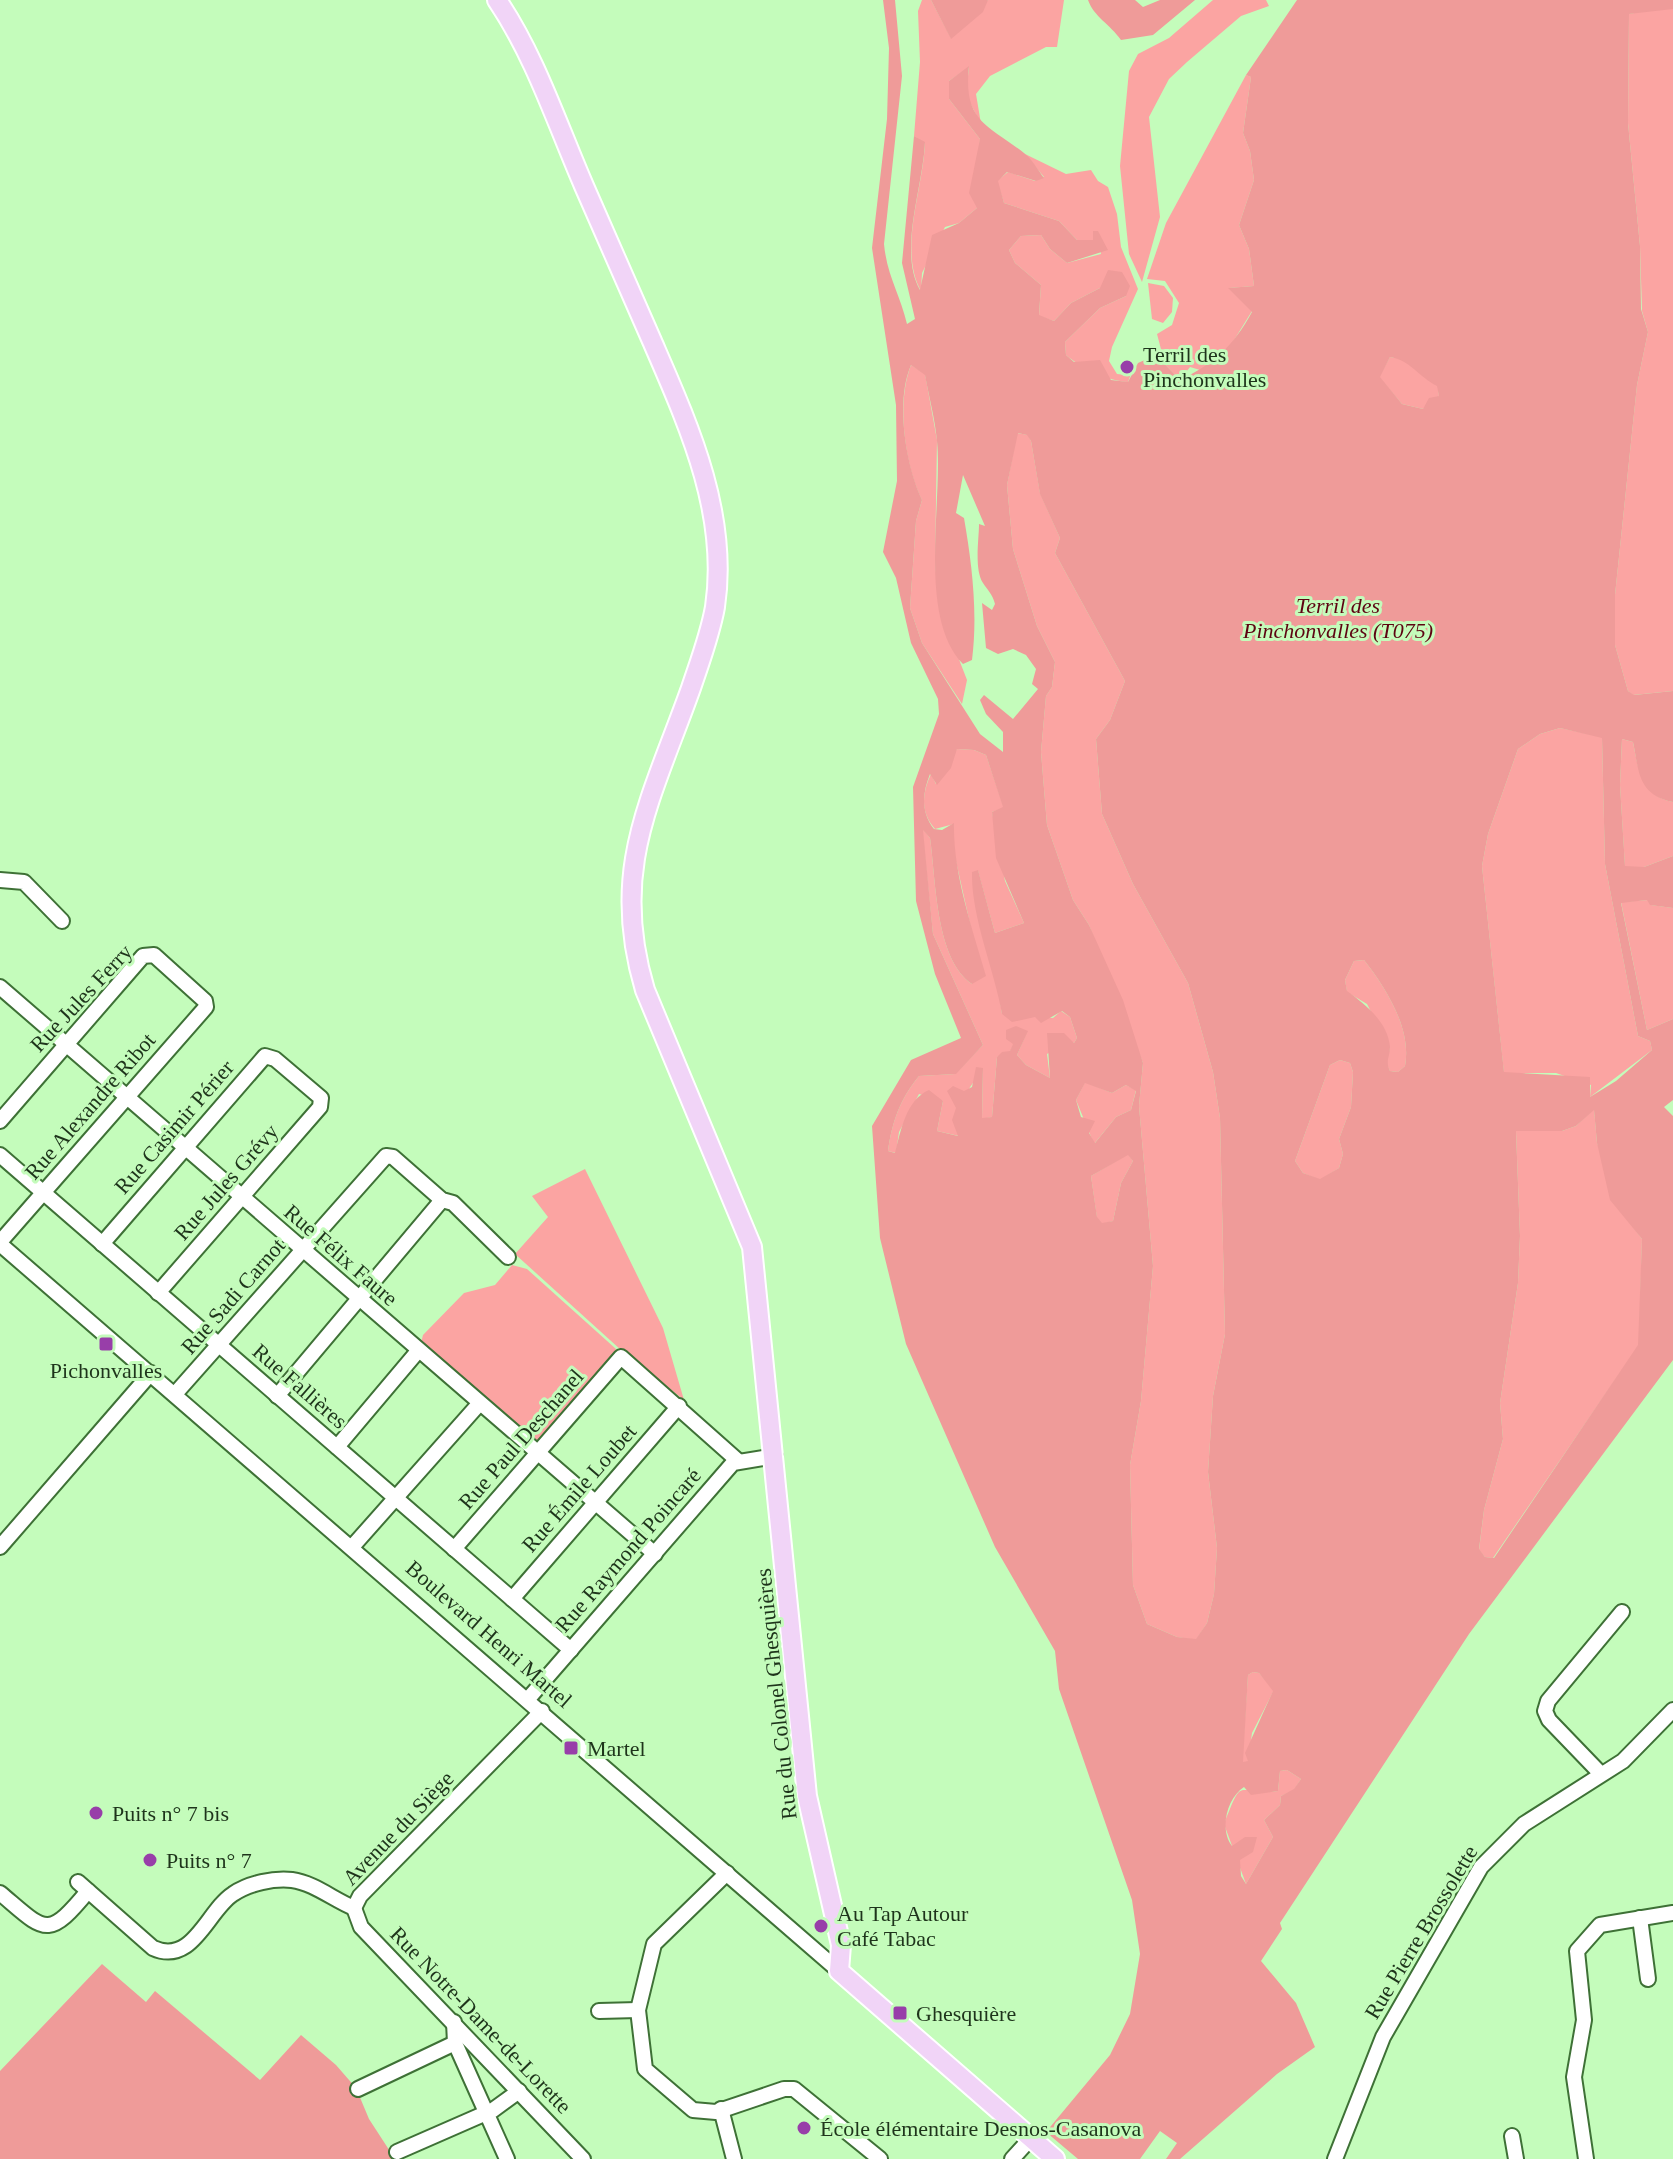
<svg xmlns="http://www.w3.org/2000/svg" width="1673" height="2159" font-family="Georgia,serif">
<rect width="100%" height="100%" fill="#c4fcbb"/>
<g fill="#fba4a2">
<path d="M922 0H931L951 38 988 0H1064L1057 47H1046L990 76 976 94 981 124 966 95 969 67 949 81V99L980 139 977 208 959 223 945 227 922 273 921 291C898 250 923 190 925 143L914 136 920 62 918 11Z"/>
<path d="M1213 0H1266L1269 6 1241 16 1187 62 1169 79 1149 117 1160 217 1142 282 1129 254 1120 166 1129 71 1138 54 1169 38Z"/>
<path d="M1655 9H1673V691L1633 695 1628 691 1615 645V595L1637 385 1648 332 1642 311 1640 246 1628 123 1629 14Z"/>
<path d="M1246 75 1251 77 1243 133 1250 151 1254 180 1239 225 1249 249 1254 286 1229 288 1252 311 1226 353 1200 370 1190 367 1180 380 1156 355 1162 353 1157 334 1172 325 1179 303 1165 281 1147 279 1166 223Z"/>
<path d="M1025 154 1066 174 1091 170 1098 181 1108 187 1117 214 1121 247 1138 289 1112 347 1109 361 1117 374 1126 375 1132 371 1128 382C1108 381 1081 368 1066 355L1065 342 1100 308 1126 296 1100 288 1071 303 1054 321 1039 316 1041 285 1015 263 1009 250 1021 236 1041 235 1050 249 1067 263 1101 254 1098 232H1093V240H1077L1059 221 1004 203 997 181 1008 172 1035 181 1044 177Z"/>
<path d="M1148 283 1164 286 1173 298 1172 312 1163 323 1152 319Z"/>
<path d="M1390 357 1403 359 1438 386 1439 396 1423 409 1402 404 1379 377Z"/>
<path d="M911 365 925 374 937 440 935 565 941 613 967 680 962 704 922 643 910 608 916 521 922 500C905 465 896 403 911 365Z"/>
<path d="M1017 433 1028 435 1031 441 1040 493 1060 538 1055 553 1125 681 1110 720 1096 739 1102 814 1133 884 1188 983 1213 1072 1220 1118 1225 1334 1213 1396 1208 1472 1217 1548 1214 1594 1207 1623 1196 1640 1177 1637 1147 1624 1133 1585 1130 1465 1141 1401 1153 1266 1139 1106 1143 1063 1089 925 1073 900 1047 825 1041 752 1046 696 1052 687 1055 662 1037 626 1013 549 1007 485Z"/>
<path d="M1560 728 1602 737 1605 864 1638 1036 1650 1041 1652 1050 1590 1097 1591 1085 1556 1073H1504L1482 866 1488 834 1518 749 1540 734Z"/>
<path d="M1622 739 1633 742C1638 768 1641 796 1673 802V856L1644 867H1625L1620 785Z"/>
<path d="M957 749 974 750 986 755 1004 808 992 812 1005 881 1024 923 995 933 978 871 976 908 997 980 1002 1014 1053 1018 1061 1011 1070 1017 1077 1038 1074 1043 1069 1040 1047 1054 1050 1078 1026 1065 1017 1055 1027 1032 1014 1043 1010 1052 997 1057 992 1117 982 1119 983 1068 956 1108 959 1136 937 1131 943 1101 919 1094 899 1132 896 1153 888 1151C892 1122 900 1099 919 1076L955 1074 983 1045 933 934 922 828 930 838C936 879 935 959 972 984L971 928 953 848 954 824 935 829C920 812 922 793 931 774L936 784Z"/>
<path d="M1648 900 1651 905 1673 908V1019L1647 1030 1621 902Z"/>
<path d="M1364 960C1386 988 1412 1029 1405 1066L1398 1072 1390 1071 1386 1063 1390 1048 1367 1004 1347 992 1345 980 1354 961Z"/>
<path d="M1340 1060 1350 1063 1353 1072 1351 1107 1339 1139 1343 1154 1339 1168 1320 1180 1303 1173 1295 1161 1330 1065Z"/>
<path d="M1085 1082 1112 1093 1126 1085 1136 1090 1131 1110 1116 1117 1094 1144 1076 1100Z"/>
<path d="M1594 1109 1597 1143 1630 1223 1642 1239 1639 1345 1493 1558 1485 1557 1479 1550 1484 1510 1503 1439 1500 1403 1518 1283 1520 1236 1516 1131H1562L1576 1126Z"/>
<path d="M1128 1154 1133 1161 1121 1183 1113 1221 1102 1224 1097 1218 1091 1176Z"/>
<path d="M585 1169 663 1328 684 1400 621 1350 515 1254 548 1217 532 1196Z"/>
<path d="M512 1265 527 1269 616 1349V1356L537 1444 421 1343 423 1335 464 1293 495 1285Z"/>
<path d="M1253 1672 1259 1673 1274 1690 1252 1733 1248 1762H1242L1248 1675Z"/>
<path d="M1287 1770 1301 1779 1294 1790 1281 1796 1280 1805 1264 1820 1273 1837 1246 1884 1224 1824C1244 1773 1235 1796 1278 1791L1280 1771Z"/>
</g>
<g fill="#ef9b99" fill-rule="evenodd">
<path d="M883 0H895L902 76 884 244C887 276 900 294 907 324L915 319 902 263 914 136 925 142C923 188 898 251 920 290L932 235 959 223 977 208 969 193 980 139 949 99V81L969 66C963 121 986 124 1024 153 1032 159 1038 170 1044 178L1036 181 1007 172 998 181 1004 203 1059 221 1077 240H1093V231H1098L1108 250 1067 263 1050 249 1041 235 1021 236 1009 250 1015 263 1041 285 1039 315 1054 321 1071 303 1100 288 1108 270 1122 272 1130 286 1126 296 1100 308 1065 342 1066 355 1074 362 1100 360 1111 380 1128 382 1138 363 1156 355 1180 380C1214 364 1234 345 1252 312L1228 288 1254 286 1249 249 1239 225 1254 180 1250 151 1243 133 1251 77 1246 75 1297 0H1673V9L1629 14 1628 123 1640 246 1641 309 1648 332 1637 385 1615 595V645L1628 691 1634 695 1673 691V802C1637 795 1639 770 1633 742L1622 739 1620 785 1625 866 1644 867 1673 856V908L1650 905 1647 900 1621 903 1647 1030 1673 1019V1100L1664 1107 1673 1116V1360L1469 1634 1280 1923 1282 1929 1261 1961 1296 2003 1315 2047 1277 2074 1180 2159H1166L1177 2143 1160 2131 1140 2159H1078L1046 2132 1110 2055 1130 2014 1140 1954 1132 1900 1059 1689 1055 1651 995 1547 906 1344 880 1238 872 1126 911 1060 961 1038 935 974 916 901 913 787 939 714 938 699 911 643 896 578 883 552 897 481 896 405 872 248 887 119 889 48ZM1390 357C1410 360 1419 377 1437 386L1439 396 1429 398 1423 409 1402 404 1380 377ZM911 365 925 375C929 397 935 419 937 441 943 502 917 617 963 664L972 660C978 613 972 564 964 518L956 513 963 475 985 526 979 524C979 540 974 569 983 583 988 591 992 593 995 604L992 610 982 603 986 648 998 654 1013 649 1026 655 1036 669 1032 684 1038 689 1013 719 984 695 980 700 986 714 1003 732V752L980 734 922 643 910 608 916 521 922 500C906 466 895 402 911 365ZM1018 433 1027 435 1031 441 1040 494 1060 538 1055 553 1125 681 1110 720 1096 739 1102 814 1133 884 1188 983 1213 1072 1220 1118 1225 1334 1213 1396 1208 1472 1217 1548 1214 1594 1207 1623 1196 1639 1177 1637 1147 1624 1133 1585 1130 1465 1141 1401 1153 1266 1139 1106 1143 1063 1123 1000 1089 925 1073 900 1047 825 1041 752 1046 696 1052 687 1055 662 1037 626 1013 549 1007 485ZM1560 728 1602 738 1605 864 1638 1036 1650 1041 1652 1050 1616 1081 1590 1097V1077L1504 1072 1482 866 1488 834 1518 749 1540 734ZM957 749 974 750 986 755 1003 807 992 812 996 858 1024 923 995 933 978 870 972 872C971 917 994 969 1002 1014L1012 1022 1035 1017 1041 1023 1062 1011 1070 1017 1077 1038 1074 1043 1064 1033H1047L1050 1078 1026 1065 1017 1055 1028 1031 1016 1026 1006 1030V1039L1013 1044 1010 1051 1002 1052 997 1057 992 1117 982 1118 983 1068 976 1067 972 1087 964 1091 953 1086 947 1091 956 1108 952 1120 958 1136 937 1131 943 1101 929 1090C906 1100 901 1130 895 1153L888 1151C892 1122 900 1099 919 1076L956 1074 983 1045 933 934 923 830 930 838C936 879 935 959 972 984L986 976C972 927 953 874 954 823L942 830 934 829C921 812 922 794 930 774L937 785 951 768ZM1364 960C1386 988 1412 1029 1405 1066L1398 1072 1390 1071C1385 1061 1390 1057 1390 1047 1388 1022 1365 1004 1347 991L1345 980 1354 961ZM1340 1060 1350 1063 1353 1072 1351 1107 1339 1139 1343 1154 1339 1168 1320 1179 1303 1173 1295 1161 1330 1065ZM1085 1083 1112 1093 1126 1085 1136 1091 1131 1110 1116 1117 1095 1143 1089 1133 1095 1121 1081 1117 1076 1100ZM1594 1110 1597 1143 1610 1200 1642 1239 1638 1345 1494 1558 1485 1557 1479 1549 1484 1510 1503 1439 1500 1403 1518 1283 1520 1236 1516 1131H1562L1576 1126ZM1128 1155 1133 1161 1121 1183 1113 1221 1102 1223 1097 1217 1091 1176ZM1253 1672 1259 1673 1273 1691 1245 1753 1248 1761 1243 1762 1248 1675ZM1287 1770 1301 1779 1294 1789 1281 1796 1280 1805 1264 1820 1273 1837 1246 1884 1241 1876 1240 1860 1253 1852 1257 1837H1245L1232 1846C1219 1829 1227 1798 1244 1787L1251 1795 1278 1791 1280 1771Z"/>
<path d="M931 0H988L983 12 951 39Z"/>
<path d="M1088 0H1135L1143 7 1160 0H1195L1153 35 1121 40C1110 24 1094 17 1088 0Z"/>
<path d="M102 1964 146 2002 155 1991 260 2080 301 2035 336 2065 356 2088 369 2119 395 2159H0V2071Z"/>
</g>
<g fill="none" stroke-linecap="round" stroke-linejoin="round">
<g stroke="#3e7136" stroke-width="18">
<g id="minor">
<path d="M0 880 24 882 62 921"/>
<path d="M0 987 655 1554"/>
<path d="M0 1121 143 956 154 955 205 1001 206 1007 0 1242"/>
<path d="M0 1155 571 1650"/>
<path d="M0 1244 839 1971"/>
<path d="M102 1244 265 1056 275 1059 321 1098 320 1107 158 1293"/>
<path d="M175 1394 386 1156 393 1157 442 1200 453 1203 508 1257"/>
<path d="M277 1396 442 1200"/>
<path d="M337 1447 418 1351"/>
<path d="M0 1547 151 1373"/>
<path d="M352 1547 479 1404"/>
<path d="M454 1549 621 1357 737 1460"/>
<path d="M512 1599 679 1406"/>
<path d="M528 1699 733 1463 775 1456"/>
<path d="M1601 1774 1549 1720 1545 1711 1548 1701 1622 1612"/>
<path d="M727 1873 654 1944 638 2010 645 2069 693 2110 716 2112 784 2089H794L880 2159"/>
<path d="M78 1882 153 1948C193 1966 207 1911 233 1894 249 1883 274 1878 292 1880 314 1883 334 1900 354 1908"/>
<path d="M0 1893C45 1931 47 1941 88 1891"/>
<path d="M354 1908 361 1927 583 2159"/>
<path d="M354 1908 360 1896 542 1711"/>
<path d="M1640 1918 1648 1979"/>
<path d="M599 2011 638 2010"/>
<path d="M454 2022 455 2043 507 2159"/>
<path d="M358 2089 455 2043"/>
<path d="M721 2109 734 2159"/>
<path d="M1512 2136 1516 2159"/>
<path d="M397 2152 493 2110 519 2091"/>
<path d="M1012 2159 1031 2138"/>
<path d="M1335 2159 1383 2037 1481 1867 1524 1824 1623 1761 1673 1710"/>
<path d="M1586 2159 1574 2077 1584 2020 1577 1951 1600 1925 1673 1913"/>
</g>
</g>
<g stroke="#fff" stroke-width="22">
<path id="major" d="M497 0C535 56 557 124 584 186 606 237 629 289 652 341 688 424 729 513 715 607 710 635 700 661 691 688 651 800 609 870 645 990L752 1247 807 1796 841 1945 839 1971 1055 2159"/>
</g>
<use href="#minor" stroke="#fff" stroke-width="14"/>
<use href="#major" stroke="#f1d4f7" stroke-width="18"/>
</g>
<g fill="#983ea9" stroke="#c4fcbb" stroke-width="3">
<circle cx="1127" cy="367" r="8"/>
<rect x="98" y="1336" width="16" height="16" rx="4"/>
<rect x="563" y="1740" width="16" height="16" rx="4"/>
<circle cx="96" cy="1813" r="8"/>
<circle cx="150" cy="1860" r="8"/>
<circle cx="821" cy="1926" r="8"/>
<rect x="892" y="2005" width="16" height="16" rx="4"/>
<circle cx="804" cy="2128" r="8"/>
</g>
<g text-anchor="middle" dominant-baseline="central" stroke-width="6" stroke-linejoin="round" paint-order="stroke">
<g font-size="22" fill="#1e341b" stroke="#c4fcbb" text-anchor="start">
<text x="1143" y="354">Terril des<tspan x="1143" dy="25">Pinchonvalles</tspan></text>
<text x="106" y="1370" text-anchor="middle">Pichonvalles</text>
<text x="587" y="1748">Martel</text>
<text x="112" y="1813">Puits n° 7 bis</text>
<text x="166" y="1860">Puits n° 7</text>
<text x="837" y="1913">Au Tap Autour<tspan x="837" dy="25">Café Tabac</tspan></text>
<text x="916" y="2013">Ghesquière</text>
<text x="820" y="2128">École élémentaire Desnos-Casanova</text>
</g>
<g font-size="22" font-style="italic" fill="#5d0412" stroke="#c4fcbb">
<text x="1338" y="605">Terril des<tspan x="1338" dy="25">Pinchonvalles (T075)</tspan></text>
</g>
<g font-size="22" fill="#1e341b" stroke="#c4fcbb">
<text transform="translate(81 998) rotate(-47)">Rue Jules Ferry</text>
<text transform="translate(90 1106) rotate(-49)">Rue Alexandre Ribot</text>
<text transform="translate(174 1127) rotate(-49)">Rue Casimir Périer</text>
<text transform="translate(226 1182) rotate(-49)">Rue Jules Grévy</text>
<text transform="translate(341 1255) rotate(41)">Rue Félix Faure</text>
<text transform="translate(233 1296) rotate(-49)">Rue Sadi Carnot</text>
<text transform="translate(300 1386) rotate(41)">Rue Fallières</text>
<text transform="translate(521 1439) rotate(-49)">Rue Paul Deschanel</text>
<text transform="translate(579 1488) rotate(-49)">Rue Émile Loubet</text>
<text transform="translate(628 1550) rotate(-49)">Rue Raymond Poincaré</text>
<text transform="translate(489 1634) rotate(41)">Boulevard Henri Martel</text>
<text transform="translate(776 1694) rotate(-96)">Rue du Colonel Ghesquières</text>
<text transform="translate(398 1828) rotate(-46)">Avenue du Siège</text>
<text transform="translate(1421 1932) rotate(-59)">Rue Pierre Brossolette</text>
<text transform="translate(481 2020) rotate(46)">Rue Notre-Dame-de-Lorette</text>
</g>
</g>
</svg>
